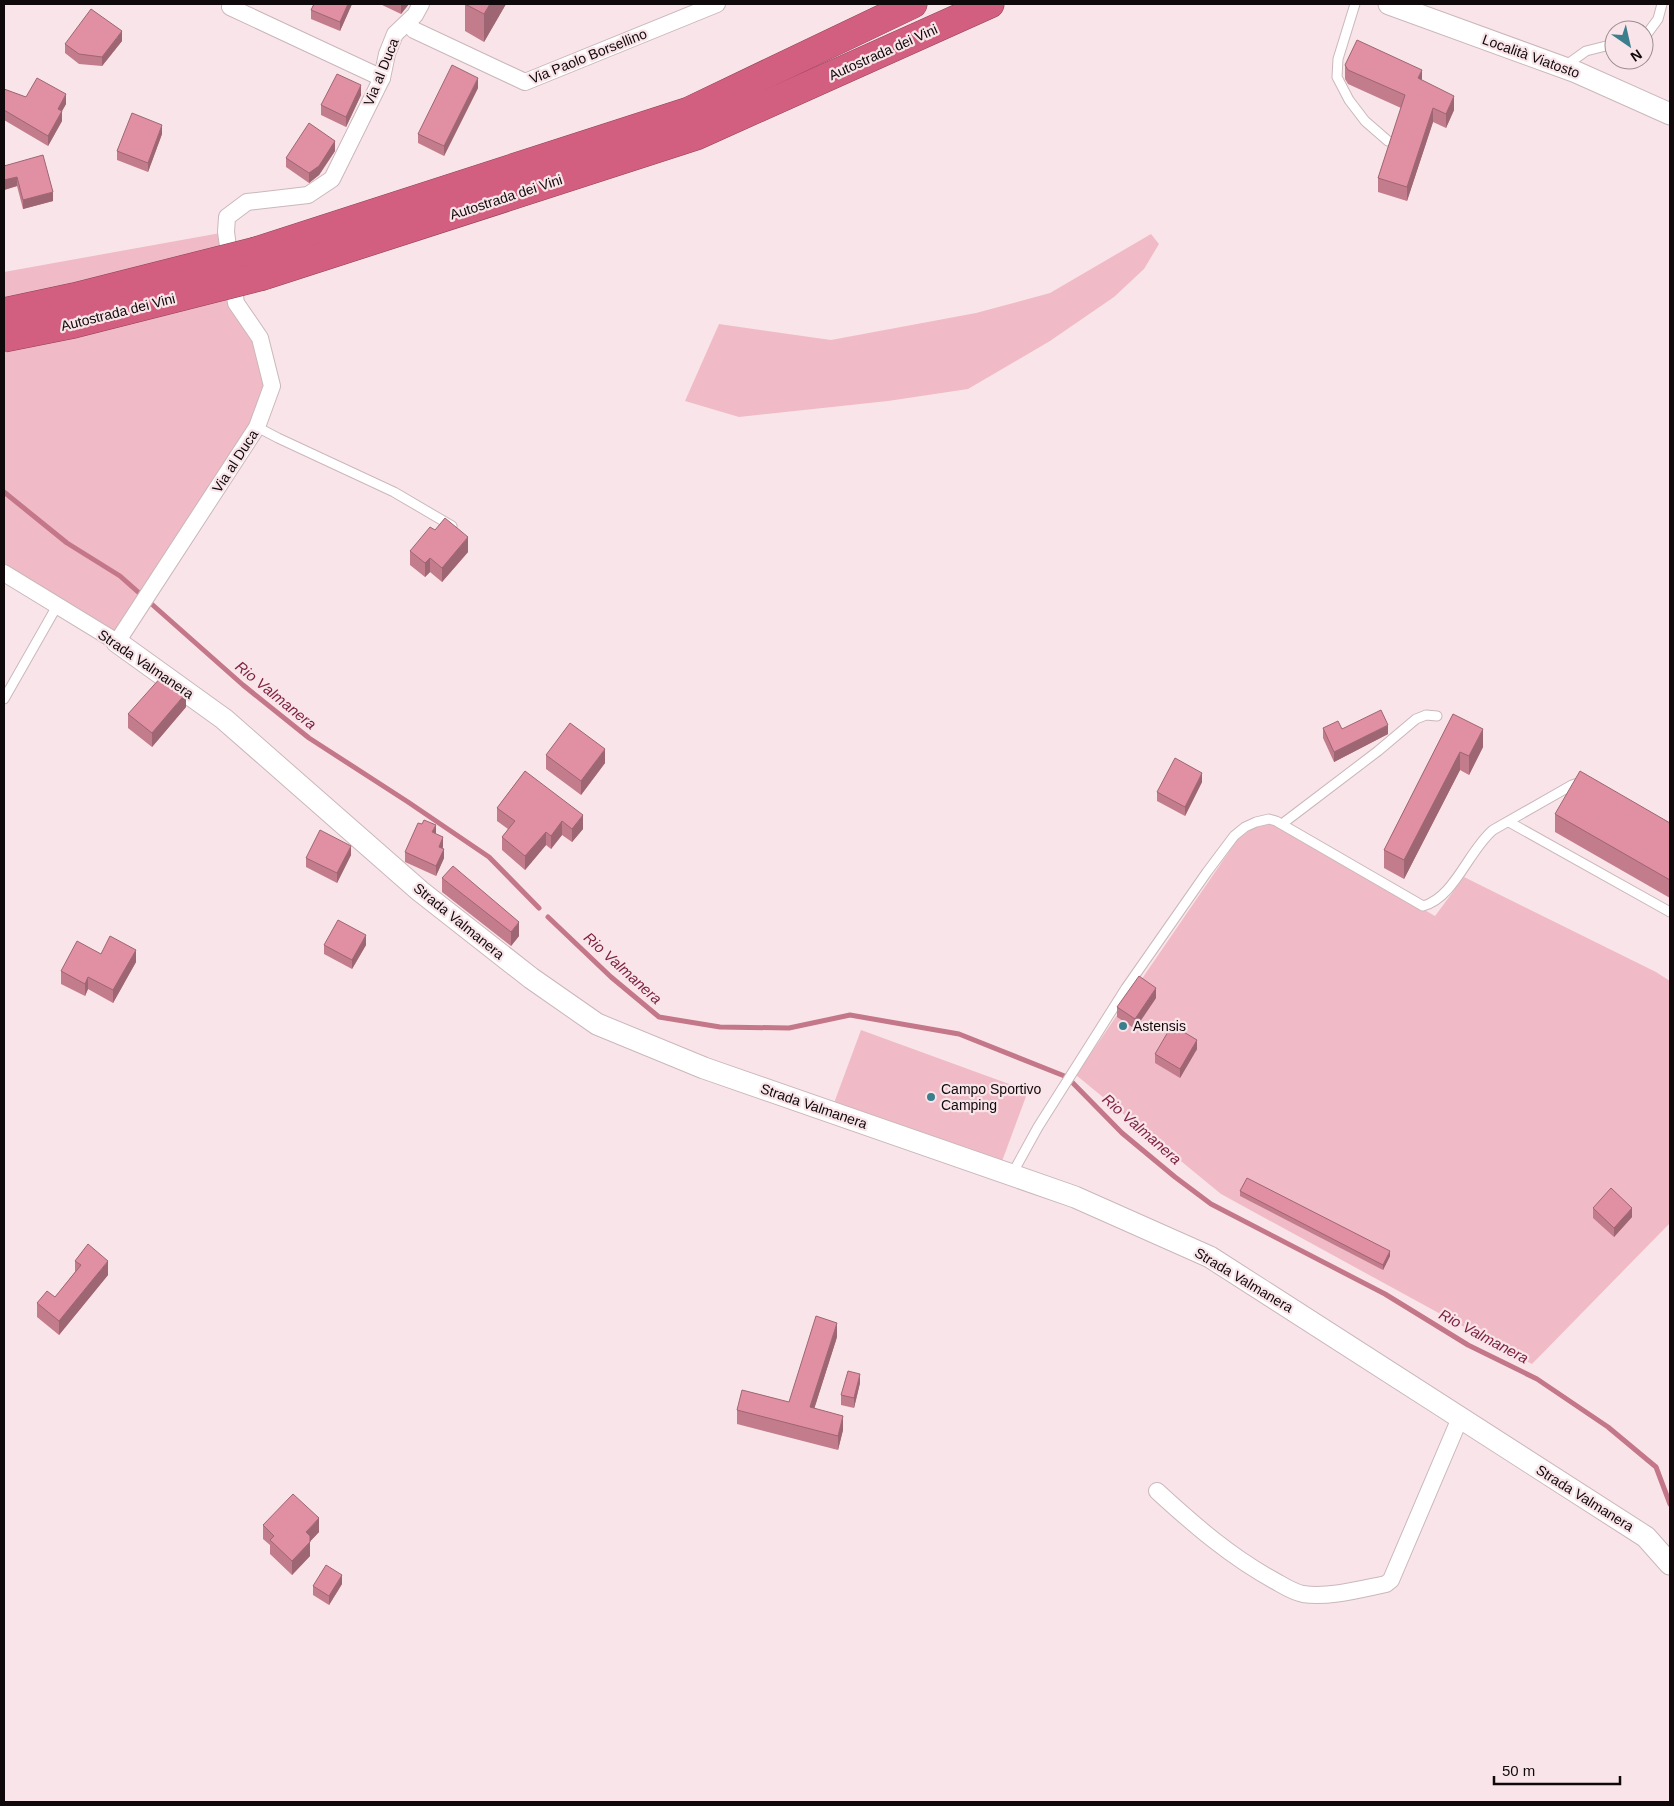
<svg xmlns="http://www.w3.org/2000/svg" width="1674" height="1806" font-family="Helvetica,sans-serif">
<rect width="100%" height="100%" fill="#f9e5e9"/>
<g fill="#f0bbc6">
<path d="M226 232 236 303 272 386 257 427 117 642 4 573V272Z"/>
<path d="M1151 234 1159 244 1144 269 1114 297 1050 341 968 389 888 401 739 417 685 401 719 324 831 340 976 313 1050 293Z"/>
<path d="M1273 823 1435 916 1464 877 1656 972 1670 981V1223L1532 1364 1221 1194 1076 1075 1237 840 1253 828Z"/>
<path d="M861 1030 1028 1091 1001 1164 834 1103Z"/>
</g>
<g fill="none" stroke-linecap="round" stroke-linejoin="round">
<g stroke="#c47789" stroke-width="5">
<path d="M4 492 67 543 120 576 243 685 309 738 408 802 489 857 539 908"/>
<path d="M548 917 611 977 659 1017 720 1027 789 1028 850 1015 959 1034 1067 1077 1122 1133 1175 1177 1211 1204 1385 1294 1468 1345 1537 1379 1608 1427 1656 1467 1670 1504"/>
</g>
<g stroke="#cbb7bb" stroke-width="11">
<g id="service">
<path d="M1355 4 1338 59 1337 77 1349 100 1365 121 1388 141"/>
<path d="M1644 38 1658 19 1662 4"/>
<path d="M1565 66 1586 51 1614 44"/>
<path d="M257 427 278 438 394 492 452 526"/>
<path d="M4 699 57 606"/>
<path d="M1509 822 1670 912"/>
<path d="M1282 824 1378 751 1416 719 1426 715 1437 716"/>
<path d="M1011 1176 1038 1127 1126 988 1207 872 1234 836 1245 827 1256 822 1269 819 1276 821 1423 906C1455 897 1468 851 1493 830L1572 785 1581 782"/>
</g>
</g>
<g stroke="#cbb7bb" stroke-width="18">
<g id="minor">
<path d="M230 7 382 78"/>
<path d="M408 23 414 30 525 82 717 4"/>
<path d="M4 573 117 642 257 427 272 386 260 338 236 303 226 232 227 217 247 202 308 195 332 179 382 78 387 54 395 34 415 15 421 4"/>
<path d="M1157 1491C1194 1525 1231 1557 1275 1581 1284 1586 1293 1592 1303 1594 1329 1598 1361 1589 1386 1584L1391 1580 1460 1418"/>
</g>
</g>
<g stroke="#cbb7bb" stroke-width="23">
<g id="tertiary">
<path d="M1389 4 1576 72 1670 114"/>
<path d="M117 642 224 719 420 891 531 978 597 1024 704 1068 1075 1197 1210 1257 1646 1537 1670 1564"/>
</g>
</g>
<g stroke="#8e4156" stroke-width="29">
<g id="motorway">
<path d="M256 251 689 111 913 4"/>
<path d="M263 276 696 136 990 4"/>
</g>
</g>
<use href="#service" stroke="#fff" stroke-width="9"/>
<use href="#minor" stroke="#fff" stroke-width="16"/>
<use href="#tertiary" stroke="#fff" stroke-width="21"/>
<use href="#motorway" stroke="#d25f7f" stroke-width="28"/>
<g stroke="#8e4156" stroke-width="29" stroke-linecap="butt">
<g id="motorway-bridge">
<path d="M4 312 74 297 256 251"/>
<path d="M4 338 74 324 263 276"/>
</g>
</g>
<use href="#motorway-bridge" stroke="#d25f7f" stroke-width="28"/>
</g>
<g fill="#c27c8c">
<path d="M314 4H352L340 31 311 19V10Z"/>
<path d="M380 4H409L401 14Z"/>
<path d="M465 4H506L484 42 465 31Z"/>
<path d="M122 41 102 66 79 64 65 53V44Z"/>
<path d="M1345 65 1422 80 1454 110 1446 128 1433 122 1407 201 1378 192V178L1401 108 1348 84 1345 79Z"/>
<path d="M478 88 444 156 418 143V134Z"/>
<path d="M4 89 26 97 66 104 62 111V121L48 146 4 120Z"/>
<path d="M361 95 346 127 321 115V105Z"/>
<path d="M162 134 148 172 117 160V151Z"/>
<path d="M335 151 319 175 309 183 286 167V158Z"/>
<path d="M4 166 53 201 23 209 17 186 4 190Z"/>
<path d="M435 530 468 552 442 582 430 572 425 577 410 565V551Z"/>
<path d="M186 707 152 747 128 728V714Z"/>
<path d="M1453 714 1483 747 1469 775 1460 770 1404 879 1384 868V850Z"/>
<path d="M1323 728 1342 729 1388 734 1334 762 1323 738Z"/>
<path d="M546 755 605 763 581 795 546 769Z"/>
<path d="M525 771 583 829 572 842 562 835 551 849 546 845 525 870 502 850V837L508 829 497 821V808Z"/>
<path d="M1202 782 1185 816 1157 801V792Z"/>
<path d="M1555 814 1670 823V898L1555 832Z"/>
<path d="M436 834 443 847 442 848 444 858 436 876 405 862V852Z"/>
<path d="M351 855 337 883 306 867V858Z"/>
<path d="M442 878 519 936 511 946 442 892Z"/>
<path d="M324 945H366L352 969 324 954Z"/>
<path d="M101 954 136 962 113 1003 88 989 85 996 61 984V971Z"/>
<path d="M1156 998 1135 1029 1117 1017V1007Z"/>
<path d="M1197 1049 1180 1078 1155 1063V1054Z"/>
<path d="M1240 1191 1390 1256 1383 1270 1240 1196Z"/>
<path d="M1593 1208 1632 1217 1614 1237 1593 1218Z"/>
<path d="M75 1261 108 1275 59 1335 37 1317V1303L55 1297 75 1272Z"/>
<path d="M837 1337 814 1409 843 1430 838 1450 737 1424V1410L789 1402Z"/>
<path d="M860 1383 854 1408 841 1405V1395Z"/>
<path d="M263 1525 319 1532 310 1541V1556L292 1575 270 1554V1545L263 1539Z"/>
<path d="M342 1584 329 1605 313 1595V1586Z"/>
</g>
<g fill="#9e6572">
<path d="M348 4H352L340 31V22Z"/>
<path d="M401 4H409L401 14Z"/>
<path d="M490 4H506L484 42V14Z"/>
<path d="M122 31V41L102 66V57Z"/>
<path d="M1422 70V84L1418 78Z"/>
<path d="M478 78V88L444 156V146Z"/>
<path d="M361 85V95L346 127V117Z"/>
<path d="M66 94V104L58 118V109Z"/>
<path d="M1454 96V110L1446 128V114Z"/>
<path d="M1433 108V122L1407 201V187Z"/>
<path d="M62 111V121L48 146V136Z"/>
<path d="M162 125V134L148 172V163Z"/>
<path d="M335 141V151L319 175 309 183V173Z"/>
<path d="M17 177V186L4 190V180Z"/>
<path d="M53 192V201L23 209V200Z"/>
<path d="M468 537V552L442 582V568Z"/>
<path d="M430 558V572L425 577V563Z"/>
<path d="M186 693V707L152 747V733Z"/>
<path d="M1388 725V734L1334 762V752Z"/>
<path d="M1483 729V747L1469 775V756Z"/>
<path d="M605 749V763L581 795V781Z"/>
<path d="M1460 752V770L1404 879V860Z"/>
<path d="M1202 773V782L1185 816V807Z"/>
<path d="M583 815V829L572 842V829Z"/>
<path d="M562 821V835L551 849V836Z"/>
<path d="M436 825V834L432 832Z"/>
<path d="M546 832V845L525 870V856Z"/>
<path d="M443 837V847L439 856V847Z"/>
<path d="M351 846V855L337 883V873Z"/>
<path d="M444 849V858L436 876V866Z"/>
<path d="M519 922V936L511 946V932Z"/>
<path d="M366 935V945L352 969V960Z"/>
<path d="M136 950V962L113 1003V990Z"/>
<path d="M88 977V989L85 996V984Z"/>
<path d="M1156 988V998L1135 1029V1019Z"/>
<path d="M1197 1040V1049L1180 1078V1069Z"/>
<path d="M1632 1208V1217L1614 1237V1228Z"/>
<path d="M1390 1251V1256L1383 1270V1265Z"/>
<path d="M108 1261V1275L59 1335V1321Z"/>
<path d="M837 1323V1337L810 1422V1407Z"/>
<path d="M860 1374V1383L854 1408V1398Z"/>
<path d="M843 1416V1430L838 1450V1436Z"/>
<path d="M319 1518V1532L306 1546V1532Z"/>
<path d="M310 1542V1556L292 1575V1561Z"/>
<path d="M342 1575V1584L329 1605V1596Z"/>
</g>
<g fill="#e190a3" stroke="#9e6572">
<path d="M314 4H348L340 22 311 10Z"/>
<path d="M465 4H490L484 14Z"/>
<path d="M91 9 122 31 102 57 79 54 65 44Z"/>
<path d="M1357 40 1422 70 1418 78 1454 96 1446 114 1433 108 1407 187 1378 178 1405 95 1348 70 1345 65Z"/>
<path d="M452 65 478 78 444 146 418 134Z"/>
<path d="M337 74 361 85 346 117 321 105Z"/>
<path d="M37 78 66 94 58 109 62 111 48 136 4 110V89L26 97Z"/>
<path d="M132 113 162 125 148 163 117 151Z"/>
<path d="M309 123 335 141 319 166 309 173 286 158Z"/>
<path d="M43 155 53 192 23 200 17 177 4 180V166Z"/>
<path d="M445 518 468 537 442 568 430 558 425 563 410 551 430 527 435 530Z"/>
<path d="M162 676 186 693 152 733 128 714Z"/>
<path d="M1381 710 1388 725 1334 752 1323 728 1338 721 1342 729Z"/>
<path d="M1453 714 1483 729 1469 756 1460 752 1404 860 1384 850Z"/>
<path d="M570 723 605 749 581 781 546 755Z"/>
<path d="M1175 758 1202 773 1185 807 1157 792Z"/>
<path d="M525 771 583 815 572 829 562 821 551 836 546 832 525 856 502 837 515 821 497 808Z"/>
<path d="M1580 771 1670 823V880L1555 814Z"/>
<path d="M424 820 436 825 432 832 443 837 439 847 444 849 436 866 405 852 418 823 422 824Z"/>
<path d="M320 830 351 846 337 873 306 858Z"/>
<path d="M453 866 519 922 511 932 442 878Z"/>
<path d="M338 920 366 935 352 960 324 945Z"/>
<path d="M110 936 136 950 113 990 88 977 85 984 61 971 77 941 101 954Z"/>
<path d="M1139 976 1156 988 1135 1019 1117 1007Z"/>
<path d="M1172 1025 1197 1040 1180 1069 1155 1054Z"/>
<path d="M1247 1178 1390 1251 1383 1265 1240 1191Z"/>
<path d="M1611 1188 1632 1208 1614 1228 1593 1208Z"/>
<path d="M88 1244 108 1261 59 1321 37 1303 47 1291 55 1297 81 1265 75 1261Z"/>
<path d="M816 1316 837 1323 810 1407 843 1416 838 1436 737 1410 742 1390 789 1402Z"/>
<path d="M848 1371 860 1374 854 1398 841 1395Z"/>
<path d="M293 1494 319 1518 306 1532 310 1536V1542L292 1561 270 1540 274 1536 263 1525Z"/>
<path d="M326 1565 342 1575 329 1596 313 1586Z"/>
</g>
<g fill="#3b7e8e" stroke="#f9e5e9" stroke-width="2">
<circle cx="1123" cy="1026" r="5"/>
<circle cx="931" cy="1097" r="5"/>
</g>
<g text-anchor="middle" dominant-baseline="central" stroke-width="4.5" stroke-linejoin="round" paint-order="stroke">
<g font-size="14" fill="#10090b" stroke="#f9e5e9">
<text transform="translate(883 52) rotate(-24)">Autostrada dei Vini</text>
<text transform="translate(588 56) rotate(-22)">Via Paolo Borsellino</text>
<text transform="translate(1531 56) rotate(20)">Località Viatosto</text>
<text transform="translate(381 72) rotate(-68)">Via al Duca</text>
<text transform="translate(506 197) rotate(-18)">Autostrada dei Vini</text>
<text transform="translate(118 312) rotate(-14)">Autostrada dei Vini</text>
<text transform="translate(235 461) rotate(-57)">Via al Duca</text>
<text transform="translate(146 664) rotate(34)">Strada Valmanera</text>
<text transform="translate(459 921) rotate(39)">Strada Valmanera</text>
<text transform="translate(814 1106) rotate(19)">Strada Valmanera</text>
<text transform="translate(1244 1280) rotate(31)">Strada Valmanera</text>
<text transform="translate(1585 1498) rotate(32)">Strada Valmanera</text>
</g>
<g font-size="14" fill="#10090b" stroke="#f9e5e9" text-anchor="start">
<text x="1133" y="1026">Astensis</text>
<text x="941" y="1089">Campo Sportivo<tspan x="941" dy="16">Camping</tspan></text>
</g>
<g font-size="15" font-style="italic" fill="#7c1f3f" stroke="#f9e5e9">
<text transform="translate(276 695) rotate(39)">Rio Valmanera</text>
<text transform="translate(623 968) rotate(42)">Rio Valmanera</text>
<text transform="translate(1142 1129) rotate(41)">Rio Valmanera</text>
<text transform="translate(1484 1336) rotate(28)">Rio Valmanera</text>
</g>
</g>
<rect width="1674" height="1806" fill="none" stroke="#10090b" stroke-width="10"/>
<g transform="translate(1629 45) rotate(146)"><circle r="24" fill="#f9e5e9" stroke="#9c8d90"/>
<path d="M0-4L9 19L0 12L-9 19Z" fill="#3b7e8e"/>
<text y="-8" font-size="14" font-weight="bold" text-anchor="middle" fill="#10090b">N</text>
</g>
<path d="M1494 1776v8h126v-8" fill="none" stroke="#10090b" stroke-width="2.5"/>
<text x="1502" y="1776" font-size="15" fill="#10090b" stroke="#f9e5e9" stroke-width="4" paint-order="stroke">50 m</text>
</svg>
